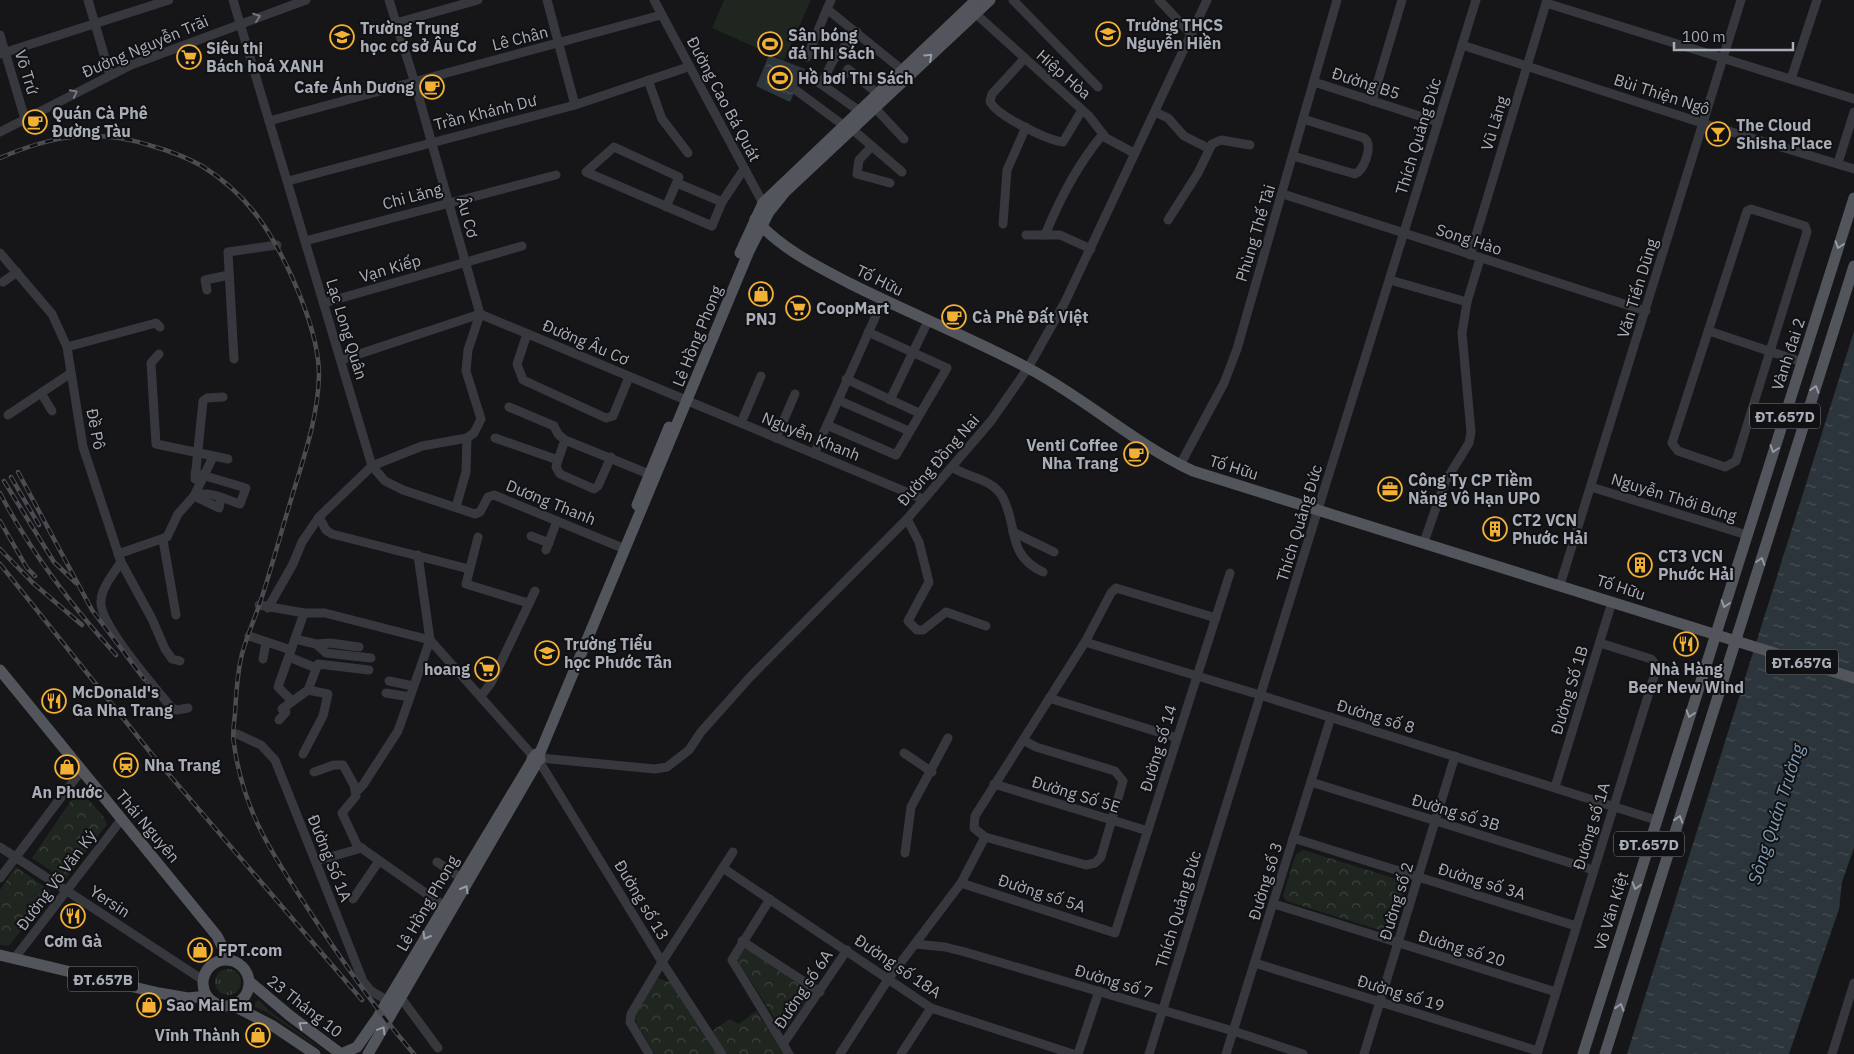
<svg xmlns="http://www.w3.org/2000/svg" width="1854" height="1054" font-family="'IBM Plex Sans',sans-serif">
<defs>
<pattern id="grass-tufts" width="24" height="20" patternUnits="userSpaceOnUse" patternTransform="scale(1.25)"><rect width="24" height="20" fill="#1e261f"/><path d="M3 7l-1-3M5 7V3M7 7l1-3M15 17l-1-3M17 17v-4M19 17l1-3" fill="none" stroke="#3c433d"/></pattern>
<pattern id="park-crowns" width="20" height="18" patternUnits="userSpaceOnUse" patternTransform="scale(1.25)"><rect width="20" height="18" fill="#1e261f"/><path d="M2 6a3 3 0 1 1 6 0M12 15a3 3 0 1 1 6 0" fill="none" stroke="#3c433d"/></pattern>
<pattern id="water-ripples" width="26" height="14" patternUnits="userSpaceOnUse" patternTransform="scale(1.25)"><rect width="26" height="14" fill="#2c353c"/><path d="M2 4q2-2 4 0t4 0M15 11q2-2 4 0t4 0" fill="none" stroke="#485056"/></pattern>
</defs>
<rect width="100%" height="100%" fill="#161618"/>
<g fill="url(#grass-tufts)">
<circle cx="228" cy="982" r="13"/>
<path d="M259 1000 268 1010 328 1054 267 1012 255 1007V1002Z"/>
</g>
<g fill="url(#park-crowns)">
<path d="M79 789 103 816 107 824 65 880 32 858Z"/>
<path d="M1303 850 1403 881 1407 887 1394 928 1386 932 1286 901 1283 895 1296 854Z"/>
<path d="M16 867 51 891 9 946 0 945V890Z"/>
<path d="M744 949H748L807 987 810 996 785 1029 780 1027 737 959Z"/>
<path d="M658 978 672 983 720 1054H655L637 1024 634 1013Z"/>
<path d="M756 1011 785 1054H727L712 1031 730 1019 739 1024Z"/>
</g>
<path fill="#1e261f" d="M724 0H811L784 60 712 28Z"/>
<g fill="url(#water-ripples)">
<path d="M769 55 805 69 790 102 756 86Z"/>
<path d="M1854 331V848L1842 882 1839 909 1789 1054H1627Z"/>
</g>
<g fill="none" stroke-linecap="round" stroke-linejoin="round">
<g stroke="#37383d" stroke-width="9">
<path d="M88 0 110 75"/>
<path d="M233 0 372 466 385 481 403 490 475 514 480 512 488 497 494 495 620 547"/>
<path d="M547 0 575 105"/>
<path d="M654 0 765 207"/>
<path d="M831 0 827 9 901 69"/>
<path d="M1013 0 1098 87"/>
<path d="M1159 0 1192 35"/>
<path d="M1546 3 1854 99"/>
<path d="M976 14 1089 116 1106 138 1134 153"/>
<path d="M396 23 478 0"/>
<path d="M0 35 25 119"/>
<path d="M1462 45 1702 123 1854 169"/>
<path d="M823 52 834 59"/>
<path d="M0 54 169 0"/>
<path d="M807 57 827 9"/>
<path d="M1024 59 992 94 990 101C995 115 1047 140 1063 142L1082 110"/>
<path d="M845 74 848 69 877 93"/>
<path d="M805 76 821 84 858 110"/>
<path d="M1791 79 1817 0"/>
<path d="M648 80 662 119 688 153"/>
<path d="M1314 82 1438 122"/>
<path d="M821 84 834 59 857 32"/>
<path d="M797 91 843 125"/>
<path d="M1372 101 1402 0"/>
<path d="M875 108 904 139"/>
<path d="M1155 112 1168 118 1184 136 1208 148"/>
<path d="M269 121 661 15"/>
<path d="M852 129 902 172"/>
<path d="M0 132 131 65 306 0"/>
<path d="M872 146 859 160 857 174 890 183"/>
<path d="M1293 156 1355 174C1364 170 1371 150 1367 141L1364 138 1303 119"/>
<path d="M1838 163 1854 112"/>
<path d="M288 181 575 105 688 67"/>
<path d="M677 183 722 202"/>
<path d="M1283 194 1646 311"/>
<path d="M666 207 679 177 614 147 586 172 712 226 722 202 744 169"/>
<path d="M1751 209 1805 226 1807 232 1736 461 1725 467 1678 451 1672 443 1747 211Z"/>
<path d="M1168 220 1198 173 1212 144 1221 140 1250 145"/>
<path d="M1003 224 1007 170 1026 127"/>
<path d="M1026 235H1060L1091 249"/>
<path d="M1045 235C1060 198 1077 165 1103 134"/>
<path d="M305 241 556 175"/>
<path d="M0 253 52 314 67 347 83 447 121 562 152 619 165 649 172 659 180 661"/>
<path d="M1470 255 1547 0"/>
<path d="M1390 280 1467 302"/>
<path d="M3 282 17 272"/>
<path d="M207 290 205 280 229 275"/>
<path d="M324 303 522 246"/>
<path d="M1709 331 1802 362"/>
<path d="M527 334 517 364 523 380 606 418 613 416 629 377"/>
<path d="M67 347 156 323 160 327"/>
<path d="M159 354 151 363 156 444 228 459"/>
<path d="M234 359 228 252 277 245"/>
<path d="M341 360 480 314 681 398"/>
<path d="M846 379 919 413"/>
<path d="M41 393 52 411"/>
<path d="M838 400 909 431"/>
<path d="M890 400 928 321"/>
<path d="M688 401 923 499"/>
<path d="M509 407 554 426 558 434 565 440 649 474"/>
<path d="M8 415 71 373"/>
<path d="M741 423 761 376"/>
<path d="M827 425 896 455 947 368 868 332"/>
<path d="M495 438 558 460 556 467 560 474 594 489 598 486 611 457"/>
<path d="M776 438 795 394"/>
<path d="M814 454 883 300"/>
<path d="M558 460 565 440"/>
<path d="M1180 465 1224 383 1237 349 1337 0"/>
<path d="M952 467C968 478 991 478 1002 496 1019 526 1005 554 1043 572"/>
<path d="M195 479 203 401 207 398 223 397"/>
<path d="M1591 487 1747 535"/>
<path d="M194 496C210 490 224 499 240 504L246 488 195 473"/>
<path d="M194 496 219 508 221 498"/>
<path d="M456 507 466 472 467 438"/>
<path d="M319 517 326 530 332 534 469 569"/>
<path d="M907 519 919 542 929 582 908 621 917 630H923L946 612 986 626"/>
<path d="M1013 532 1054 552"/>
<path d="M531 536 549 543"/>
<path d="M478 537 466 584 528 603"/>
<path d="M163 540 176 615"/>
<path d="M1424 542 1445 482 1469 443 1471 432 1462 333 1467 302 1480 259"/>
<path d="M546 550 557 521"/>
<path d="M118 554 167 537 178 514 194 496 213 457"/>
<path d="M121 562C114 573 102 587 101 600 97 622 156 689 172 708L177 710 188 708"/>
<path d="M1560 585 1741 0"/>
<path d="M259 605 304 613H325L430 640 533 756"/>
<path d="M268 608 293 564 302 542 319 517 372 466 422 446 467 438 474 433 481 419 466 371 468 350 480 314 414 80 389 0"/>
<path d="M249 636 291 650"/>
<path d="M295 639 316 644 326 653 371 658"/>
<path d="M1085 642 1260 695 1656 820"/>
<path d="M316 644 330 643 359 647"/>
<path d="M289 657 316 668"/>
<path d="M263 659 266 642"/>
<path d="M389 681 413 686"/>
<path d="M308 690 318 664 369 670"/>
<path d="M386 693 410 697"/>
<path d="M481 696 491 683 535 591"/>
<path d="M1049 698 1177 738"/>
<path d="M292 701 278 687 304 613"/>
<path d="M279 720 286 712 282 709 308 690 328 694 323 716 303 754"/>
<path d="M237 734 261 745 275 760 363 981 371 991 392 1003"/>
<path d="M1023 740 1036 747 1115 771 1123 781 1101 857 1095 863 1086 865 985 837 974 828 975 816 1085 642 1111 593 1116 588 1216 618"/>
<path d="M904 753 932 772"/>
<path d="M540 758 655 769 667 767 689 750 701 732 751 676 907 519 991 421 1028 368 1065 302 1207 0"/>
<path d="M539 761 662 962 722 1054"/>
<path d="M314 772 334 765H343L354 785 356 796 342 813 357 845 444 906"/>
<path d="M1311 782 1593 870"/>
<path d="M994 784 1148 831"/>
<path d="M1555 787 1612 602"/>
<path d="M356 792 363 785 398 731 430 640 418 555"/>
<path d="M1293 838 1576 926"/>
<path d="M0 847 203 980"/>
<path d="M905 853 911 807 948 738"/>
<path d="M316 861 362 848"/>
<path d="M437 862 461 878"/>
<path d="M723 868 931 1008 1073 1054"/>
<path d="M0 878 81 771"/>
<path d="M961 883 1115 933 1230 573"/>
<path d="M353 899 379 861"/>
<path d="M770 899 732 960 789 1054"/>
<path d="M1274 904 1556 992"/>
<path d="M742 941 820 992"/>
<path d="M915 944 945 947 965 952 1233 1031 1303 1054"/>
<path d="M14 959 121 820"/>
<path d="M1255 963 1538 1051"/>
<path d="M401 998 438 1048"/>
<path d="M783 1044 847 950"/>
<path d="M649 1054 630 1022 631 1014 662 962 733 852"/>
<path d="M840 1054 889 978 961 883 985 837"/>
<path d="M901 1054 931 1008"/>
<path d="M1078 1054 1099 991"/>
<path d="M1149 1054 1476 0"/>
<path d="M1226 1054 1331 717"/>
<path d="M1364 1054 1455 756"/>
<path d="M1537 1054 1656 670V665L1651 659 1600 643"/>
<path d="M1832 1054 1854 983"/>
</g>
<g stroke="#53555c" stroke-width="11">
<path d="M755 219C780 248 816 266 851 284 909 313 969 337 1026 367 1084 397 1133 443 1193 471L1854 678"/>
<path d="M740 253 763 203 976 0"/>
<path d="M637 505 669 427"/>
<path d="M0 670 217 936 229 960"/>
<path d="M532 759 536 762 540 759 539 755 749 251 769 212 785 192 990 0"/>
<path d="M0 955 159 993 188 998 207 996"/>
<circle cx="226" cy="983" r="23"/>
<path d="M250 982 289 1015 341 1054 357 1047 376 1020 536 754"/>
<path d="M232 1005 273 1026 315 1054"/>
<path d="M368 1054 535 766"/>
<path d="M1583 1054 1854 198"/>
<path d="M1605 1054 1854 266"/>
</g>
<g stroke="#4a4c52" stroke-width="4.5">
<g id="rail">
<path d="M0 158C53 135 96 128 152 146 170 151 186 157 202 166 247 194 270 229 292 277 305 306 319 342 319 375 318 416 305 454 293 493 282 529 272 566 260 603 254 620 247 636 242 654 237 674 236 694 235 714 234 724 232 734 234 744 244 816 276 859 314 918 345 965 377 1011 414 1054"/>
<path d="M18 472 92 610 144 679"/>
<path d="M11 477 39 525"/>
<path d="M4 481 54 562 76 583"/>
<path d="M0 493C31 553 71 605 116 655"/>
<path d="M0 521 27 568 35 576"/>
<path d="M0 549 33 583 82 625"/>
<path d="M0 564 154 757 362 1000"/>
</g>
</g>
<use href="#rail" stroke="#111113" stroke-width="2.5" stroke-dasharray="8" stroke-linecap="butt"/>
</g>
<defs><path id="oneway-chevron" d="M-2-3.5L2.5 0L-2 3.5" fill="none" stroke-width="1.6" stroke-linecap="round" stroke-linejoin="round" transform="scale(1.25)"/></defs>
<g stroke="#757881">
<use href="#oneway-chevron" transform="translate(257 17) rotate(-19)"/>
<use href="#oneway-chevron" transform="translate(74 93) rotate(-27)"/>
</g>
<g stroke="#979ba6">
<use href="#oneway-chevron" transform="translate(929 57) rotate(-43)"/>
<use href="#oneway-chevron" transform="translate(1839 245) rotate(108)"/>
<use href="#oneway-chevron" transform="translate(1815 389) rotate(-73)"/>
<use href="#oneway-chevron" transform="translate(1774 449) rotate(108)"/>
<use href="#oneway-chevron" transform="translate(1761 561) rotate(-72)"/>
<use href="#oneway-chevron" transform="translate(1725 604) rotate(108)"/>
<use href="#oneway-chevron" transform="translate(1690 714) rotate(108)"/>
<use href="#oneway-chevron" transform="translate(1679 819) rotate(-73)"/>
<use href="#oneway-chevron" transform="translate(1636 886) rotate(107)"/>
<use href="#oneway-chevron" transform="translate(465 889) rotate(-60)"/>
<use href="#oneway-chevron" transform="translate(426 936) rotate(120)"/>
<use href="#oneway-chevron" transform="translate(1620 1007) rotate(-73)"/>
<use href="#oneway-chevron" transform="translate(302 1025) rotate(-144)"/>
<use href="#oneway-chevron" transform="translate(382 1030) rotate(-59)"/>
</g>
<defs>
<g id="school-ring" transform="scale(1.25)"><circle r="9.5" fill="#111113" stroke="#f2b134" stroke-width="1.5"/><path d="M0-5L7-2L0 1L-7-2ZM-4 1L0 2.5L4 1V4Q0 6-4 4Z" fill="#f2b134"/></g>
<g id="stadium-ring" transform="scale(1.25)"><circle r="9.5" fill="#111113" stroke="#f2b134" stroke-width="1.5"/><path d="M0-5a6.5 5 0 1 0 0 10a6.5 5 0 1 0 0-10ZM-3.5-1.8h7v3.6h-7Z" fill="#f2b134"/></g>
<g id="supermarket-ring" transform="scale(1.25)"><circle r="9.5" fill="#111113" stroke="#f2b134" stroke-width="1.5"/><path d="M-6-5.5h2.5l.6 2H6L4.5 2H-2.5L-4.4-4H-6ZM-1.5 3.2a1.3 1.3 0 1 0 .1 0ZM3 3.2a1.3 1.3 0 1 0 .1 0Z" fill="#f2b134"/></g>
<g id="cafe-ring" transform="scale(1.25)"><circle r="9.5" fill="#111113" stroke="#f2b134" stroke-width="1.5"/><path d="M-5.5-4.5H6V0H3Q3 3.5 0 3.5H-2.5Q-5.5 3.5-5.5 0ZM3-3.2v2h1.7v-2ZM-6 4.5H4V6H-6Z" fill="#f2b134"/></g>
<g id="bar-ring" transform="scale(1.25)"><circle r="9.5" fill="#111113" stroke="#f2b134" stroke-width="1.5"/><path d="M-6-5H6L.8 .8V4.5H3.5V6h-7V4.5H-.8V.8Z" fill="#f2b134"/></g>
<g id="shop-ring" transform="scale(1.25)"><circle r="9.5" fill="#111113" stroke="#f2b134" stroke-width="1.5"/><path d="M-5-2.5h2.3a2.7 3.5 0 0 1 5.4 0H5L5.5 6h-11ZM-1.5-2.5h3a1.5 2.3 0 0 0-3 0Z" fill="#f2b134"/></g>
<g id="office-ring" transform="scale(1.25)"><circle r="9.5" fill="#111113" stroke="#f2b134" stroke-width="1.5"/><path d="M-6-3h4V-5.5h4V-3h4V5H-6ZM-1-4.5V-3h2v-1.5ZM-6 0V1H6V0Z" fill="#f2b134"/></g>
<g id="building-ring" transform="scale(1.25)"><circle r="9.5" fill="#111113" stroke="#f2b134" stroke-width="1.5"/><path d="M-4-6H4V6H1V3H-1V6H-4ZM-2.5-4.3h1.7v1.8h-1.7ZM.8-4.3h1.7v1.8H.8ZM-2.5-1h1.7V.8h-1.7ZM.8-1h1.7V.8H.8Z" fill="#f2b134"/></g>
<g id="restaurant-ring" transform="scale(1.25)"><circle r="9.5" fill="#111113" stroke="#f2b134" stroke-width="1.5"/><path d="M-5-6h1v4h1v-4h1v4h1v-4h1v5L-1.5 .5V6h-2V.5L-5-1ZM5-6V6H3V1.5H1.5Q1.5-4 5-6Z" fill="#f2b134"/></g>
<g id="station-ring" transform="scale(1.25)"><circle r="9.5" fill="#111113" stroke="#f2b134" stroke-width="1.5"/><path d="M-3-6H3Q5-6 5-4V2Q5 4 3 4L4.5 6H3L1.5 4h-3L-3 6H-4.5L-3 4Q-5 4-5 2V-4Q-5-6-3-6ZM-3.5-4v3h7v-3ZM-3.5 1v1.5H-2V1ZM2 1v1.5H3.5V1Z" fill="#f2b134"/></g>
</defs>
<g fill-rule="evenodd">
<use href="#school-ring" x="1108" y="34"/>
<use href="#school-ring" x="342" y="37"/>
<use href="#stadium-ring" x="770" y="44"/>
<use href="#supermarket-ring" x="189" y="57"/>
<use href="#stadium-ring" x="780" y="78"/>
<use href="#cafe-ring" x="432" y="87"/>
<use href="#cafe-ring" x="35" y="122"/>
<use href="#bar-ring" x="1718" y="134"/>
<use href="#shop-ring" x="761" y="294"/>
<use href="#supermarket-ring" x="798" y="308"/>
<use href="#cafe-ring" x="954" y="317"/>
<use href="#cafe-ring" x="1136" y="454"/>
<use href="#office-ring" x="1390" y="489"/>
<use href="#building-ring" x="1495" y="529"/>
<use href="#building-ring" x="1640" y="565"/>
<use href="#restaurant-ring" x="1686" y="644"/>
<use href="#school-ring" x="547" y="653"/>
<use href="#supermarket-ring" x="487" y="669"/>
<use href="#restaurant-ring" x="54" y="701"/>
<use href="#station-ring" x="126" y="765"/>
<use href="#shop-ring" x="67" y="767"/>
<use href="#restaurant-ring" x="73" y="916"/>
<use href="#shop-ring" x="200" y="950"/>
<use href="#shop-ring" x="149" y="1005"/>
<use href="#shop-ring" x="258" y="1035"/>
</g>
<g text-anchor="middle" dominant-baseline="central" stroke-width="4" stroke-linejoin="round" paint-order="stroke">
<g fill="#111113" stroke="#7b7e86" stroke-width="1">
<rect x="1750" y="403.5" width="70" height="25" rx="4"/>
<rect x="1766" y="649.5" width="72" height="25" rx="4"/>
<rect x="1614" y="831.5" width="70" height="25" rx="4"/>
<rect x="68" y="966.5" width="70" height="25" rx="4"/>
</g>
<g font-size="15" font-weight="bold" fill="#a8adb8">
<text x="1785" y="416">ĐT.657D</text>
<text x="1802" y="662">ĐT.657G</text>
<text x="1649" y="844">ĐT.657D</text>
<text x="103" y="979">ĐT.657B</text>
</g>
<g font-size="16" font-weight="bold" fill="#a8adb8" stroke="#111113" text-anchor="start">
<text x="1126" y="25">Trường THCS<tspan x="1126" dy="18">Nguyễn Hiền</tspan></text>
<text x="360" y="28">Trường Trung<tspan x="360" dy="18">học cơ sở Âu Cơ</tspan></text>
<text x="788" y="35">Sân bóng<tspan x="788" dy="18">đá Thi Sách</tspan></text>
<text x="206" y="48">Siêu thị<tspan x="206" dy="18">Bách hoá XANH</tspan></text>
<text x="798" y="78">Hồ bơi Thi Sách</text>
<text x="414" y="87" text-anchor="end">Cafe Ánh Dương</text>
<text x="52" y="113">Quán Cà Phê<tspan x="52" dy="18">Đường Tàu</tspan></text>
<text x="1736" y="125">The Cloud<tspan x="1736" dy="18">Shisha Place</tspan></text>
<text x="816" y="308">CoopMart</text>
<text x="972" y="317">Cà Phê Đất Việt</text>
<text x="761" y="319" text-anchor="middle">PNJ</text>
<text x="1118" y="445" text-anchor="end">Venti Coffee<tspan x="1118" dy="18">Nha Trang</tspan></text>
<text x="1408" y="480">Công Ty CP Tiềm<tspan x="1408" dy="18">Năng Vô Hạn UPO</tspan></text>
<text x="1512" y="520">CT2 VCN<tspan x="1512" dy="18">Phước Hải</tspan></text>
<text x="1658" y="556">CT3 VCN<tspan x="1658" dy="18">Phước Hải</tspan></text>
<text x="564" y="644">Trường Tiểu<tspan x="564" dy="18">học Phước Tân</tspan></text>
<text x="470" y="669" text-anchor="end">hoang</text>
<text x="1686" y="669" text-anchor="middle">Nhà Hàng<tspan x="1686" dy="18">Beer New Wind</tspan></text>
<text x="72" y="692">McDonald's<tspan x="72" dy="18">Ga Nha Trang</tspan></text>
<text x="144" y="765">Nha Trang</text>
<text x="67" y="792" text-anchor="middle">An Phước</text>
<text x="73" y="941" text-anchor="middle">Cơm Gà</text>
<text x="218" y="950">FPT.com</text>
<text x="166" y="1005">Sao Mai Em</text>
<text x="240" y="1035" text-anchor="end">Vĩnh Thành</text>
</g>
<g font-size="16" fill="#a8adb8" stroke="#111113">
<text transform="translate(520 38) rotate(-14)">Lê Chân</text>
<text transform="translate(145 46) rotate(-23)">Đường Nguyễn Trãi</text>
<text transform="translate(27 72) rotate(73)">Võ Trứ</text>
<text transform="translate(1064 74) rotate(41)">Hiệp Hòa</text>
<text transform="translate(1366 83) rotate(18)">Đường B5</text>
<text transform="translate(1662 94) rotate(18)">Bùi Thiện Ngô</text>
<text transform="translate(724 99) rotate(62)">Đường Cao Bá Quát</text>
<text transform="translate(485 112) rotate(-14)">Trần Khánh Dư</text>
<text transform="translate(1494 123) rotate(-73)">Vũ Lăng</text>
<text transform="translate(1418 136) rotate(-73)">Thích Quảng Đức</text>
<text transform="translate(412 196) rotate(-15)">Chi Lăng</text>
<text transform="translate(468 217) rotate(74)">Âu Cơ</text>
<text transform="translate(1255 233) rotate(-73)">Phùng Thế Tài</text>
<text transform="translate(1469 239) rotate(18)">Song Hào</text>
<text transform="translate(390 268) rotate(-16)">Vạn Kiếp</text>
<text transform="translate(880 280) rotate(26)">Tố Hữu</text>
<text transform="translate(1637 288) rotate(-73)">Văn Tiến Dũng</text>
<text transform="translate(347 329) rotate(73)">Lạc Long Quân</text>
<text transform="translate(697 336) rotate(-68)">Lê Hồng Phong</text>
<text transform="translate(586 342) rotate(23)">Đường Âu Cơ</text>
<text transform="translate(1788 354) rotate(-72)">Vành đai 2</text>
<text transform="translate(96 429) rotate(79)">Đề Pô</text>
<text transform="translate(811 436) rotate(22)">Nguyễn Khanh</text>
<text transform="translate(938 460) rotate(-49)">Đường Đồng Nai</text>
<text transform="translate(1234 467) rotate(17)">Tố Hữu</text>
<text transform="translate(1674 497) rotate(17)">Nguyễn Thới Bưng</text>
<text transform="translate(551 502) rotate(22)">Dương Thanh</text>
<text transform="translate(1299 523) rotate(-73)">Thích Quảng Đức</text>
<text transform="translate(1621 587) rotate(18)">Tố Hữu</text>
<text transform="translate(1569 690) rotate(-73)">Đường Số 1B</text>
<text transform="translate(1376 716) rotate(17)">Đường số 8</text>
<text transform="translate(1158 748) rotate(-73)">Đường số 14</text>
<text transform="translate(1076 794) rotate(17)">Đường Số 5E</text>
<text transform="translate(1456 812) rotate(17)">Đường số 3B</text>
<text transform="translate(148 826) rotate(50)">Thái Nguyên</text>
<text transform="translate(1591 826) rotate(-73)">Đường số 1A</text>
<text transform="translate(330 858) rotate(68)">Đường Số 1A</text>
<text transform="translate(56 880) rotate(-53)">Đường Võ Văn Ký</text>
<text transform="translate(1265 881) rotate(-73)">Đường số 3</text>
<text transform="translate(1482 881) rotate(17)">Đường số 3A</text>
<text transform="translate(1042 893) rotate(18)">Đường số 5A</text>
<text transform="translate(642 900) rotate(59)">Đường số 13</text>
<text transform="translate(110 901) rotate(33)">Yersin</text>
<text transform="translate(1396 901) rotate(-73)">Đường số 2</text>
<text transform="translate(427 903) rotate(-60)">Lê Hồng Phong</text>
<text transform="translate(1178 909) rotate(-73)">Thích Quảng Đức</text>
<text transform="translate(1611 911) rotate(-73)">Võ Văn Kiệt</text>
<text transform="translate(1462 948) rotate(17)">Đường số 20</text>
<text transform="translate(898 966) rotate(34)">Đường số 18A</text>
<text transform="translate(1114 981) rotate(17)">Đường số 7</text>
<text transform="translate(803 989) rotate(-56)">Đường số 6A</text>
<text transform="translate(1401 993) rotate(17)">Đường số 19</text>
<text transform="translate(305 1006) rotate(38)">23 Tháng 10</text>
</g>
<g font-size="18" font-style="italic" fill="#7f9bb3" stroke="#111113">
<text transform="translate(1776 814) rotate(-72)">Sông Quán Trường</text>
</g>
</g>
<path d="M1674 42v8h119v-8" fill="none" stroke="#a8adb8" stroke-width="2.5"/>
<text x="1682" y="42" font-size="15" fill="#a8adb8" stroke="#111113" stroke-width="4" paint-order="stroke">100 m</text>
</svg>
